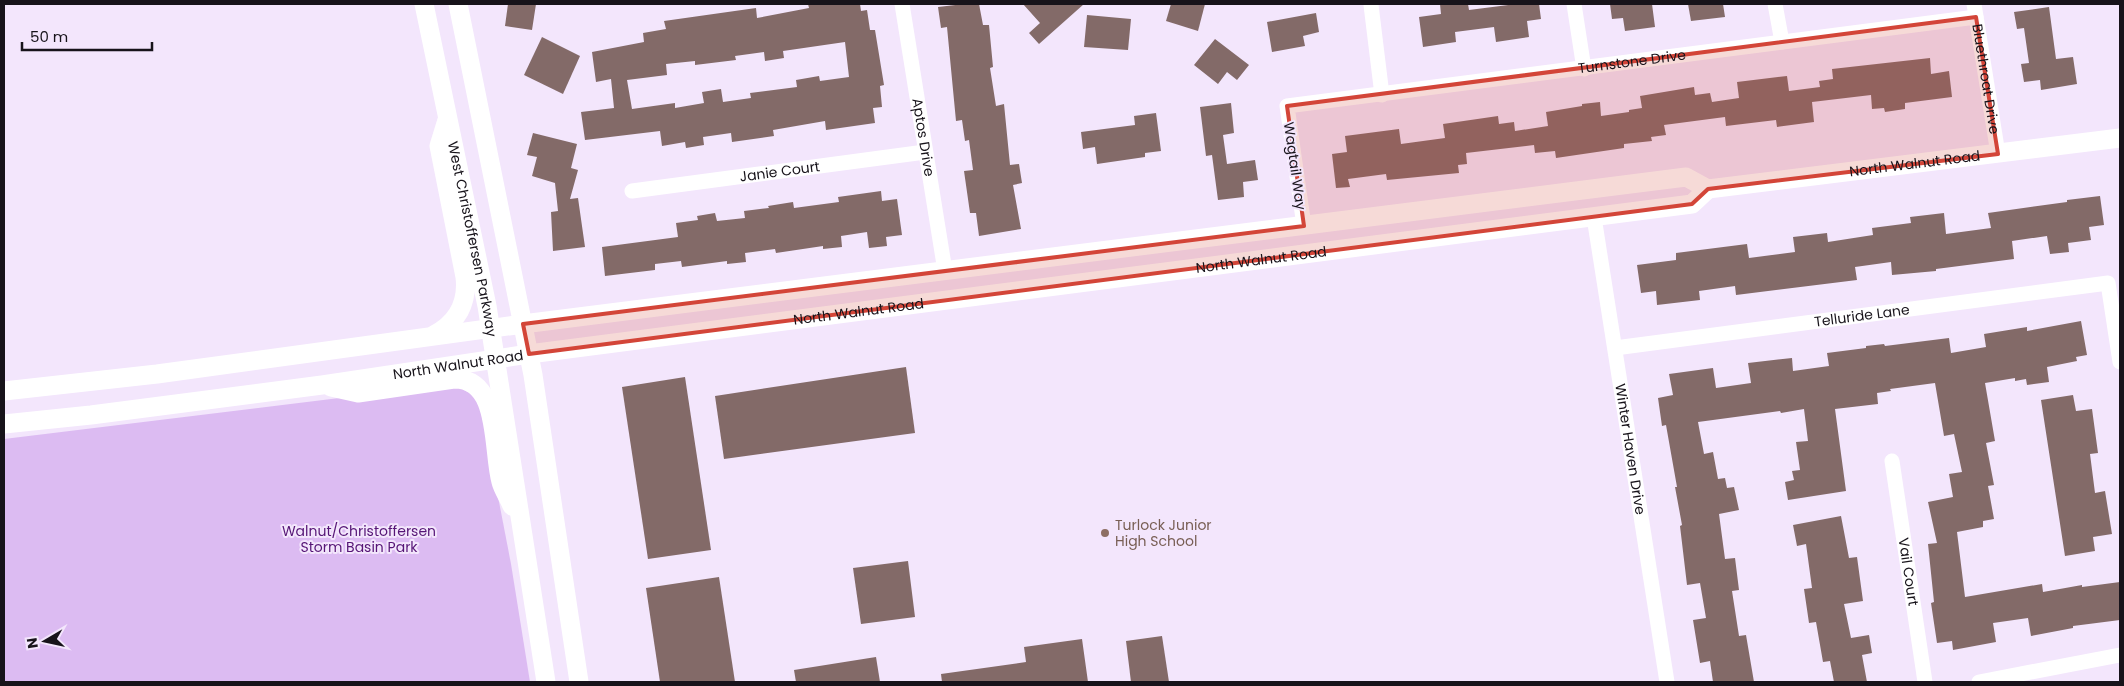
<svg xmlns="http://www.w3.org/2000/svg" width="2124" height="686" font-family="Poppins,sans-serif">
<rect width="100%" height="100%" fill="#f3e6fc"/>
<path fill="#dcbbf2" d="M453 384 479 398 511 564 530 682H4V439Z"/>
<g fill="#836a68" fill-rule="evenodd">
<path d="M508 4H536L532 30 505 26Z"/>
<path d="M808 4H860L861 11 867 10 870 30H875L884 85 880 86 882 107 873 108 875 123 826 130 825 121 773 130 774 136 732 142 731 133 703 137 704 145 686 148 685 142 662 146 660 131 585 140 581 112 614 108 611 79 596 82 592 52 644 42 643 33 666 29 664 21 756 8 757 18 809 8ZM845 42 849 77 820 81 819 76 796 80 797 87 750 93 751 98 723 102 721 89 702 92 704 103 675 108V103L632 109 627 80 667 75 666 64 695 61V65L736 60 735 56 764 52 765 61 784 58 783 51Z"/>
<path d="M964 4H979L983 25H989L993 67 990 68 996 106 1004 104 1010 165 1019 164 1022 183 1013 185 1021 229 979 236 976 213H970L964 171 973 170 969 140 965 141 962 120 956 121 947 27 941 28 938 7Z"/>
<path d="M1023 4H1084L1039 44 1029 33 1040 23Z"/>
<path d="M1171 4H1205L1198 31 1166 21Z"/>
<path d="M1440 4H1468L1469 10 1516 4H1539L1541 19 1527 21 1529 37 1496 42 1494 27 1455 32 1456 42 1423 47 1419 17 1441 14Z"/>
<path d="M1610 4H1652L1655 27 1625 31 1623 18 1612 19Z"/>
<path d="M1688 4H1723L1725 17 1691 21Z"/>
<path d="M2049 7 2056 59 2073 57 2077 84 2041 90 2040 80 2024 82 2021 64 2029 63 2024 28 2017 29 2014 12Z"/>
<path d="M1316 13 1319 32 1303 36 1305 46 1272 52 1267 22Z"/>
<path d="M1087 15 1131 19 1128 50 1084 47Z"/>
<path d="M542 37 580 56 563 94 524 75Z"/>
<path d="M1215 39 1249 65 1237 80 1227 72 1218 84 1194 65Z"/>
<path d="M1930 58 1931 74 1949 71 1952 97 1905 103V109L1885 112 1884 108 1872 109 1871 95 1812 102 1814 122 1777 127 1776 120 1726 126 1725 117 1664 125 1666 135 1651 137 1652 141 1624 144V148L1556 158 1555 151 1535 153 1534 145 1466 153 1467 164 1458 165 1459 173 1387 180 1386 174 1348 179 1350 187 1336 188 1332 154 1347 152 1345 136 1399 129 1401 144 1445 138 1443 124 1498 116 1499 124 1514 122 1515 131 1548 126 1546 112 1582 106V104L1600 102 1601 116 1629 112V110L1642 108 1640 96 1694 87 1695 95 1710 93 1712 102 1739 98 1737 82 1787 76 1789 91 1820 87 1819 81 1833 79 1832 69Z"/>
<path d="M1231 103 1234 133 1223 135 1227 164 1255 160 1258 180 1243 182 1244 197 1218 200 1212 155 1206 156 1200 107Z"/>
<path d="M1156 113 1161 151 1145 153V157L1097 164 1095 147 1083 149 1081 132 1135 125 1134 116Z"/>
<path d="M533 133 577 144 571 168 578 170 570 199 578 198 585 247 553 251 551 212 558 211 555 183 532 176 537 157 527 155Z"/>
<path d="M881 191 882 201 897 199 902 235 886 237 887 246 869 248 867 232 841 236 842 247 823 249V246L776 253 775 249 745 253 746 262 727 264V261L682 267 681 261 655 264V270L605 276 602 247 678 237 676 223 698 220 697 216 715 213 717 221 745 218 744 211 769 208 768 206 793 202 794 208 839 202 838 197Z"/>
<path d="M2100 196 2104 225 2089 227 2091 240 2068 243 2069 252 2050 254 2047 236 2012 241 2014 259 1936 269V271L1892 275 1891 262 1855 267 1857 280 1736 295 1735 286 1699 291 1700 300 1657 305 1656 291 1641 293 1637 265 1676 260V253L1747 244 1749 258 1795 252 1793 237 1827 233 1828 242 1873 235 1872 228 1911 223 1910 217 1944 213 1946 234 1991 228 1988 213 2067 202V200Z"/>
<path d="M2081 321 2087 355 2076 357 2077 361 2047 367 2049 382 2027 385 2026 379 2015 381V378L1985 383 1995 441 1986 443 1994 485 1988 486 1994 519 1983 521V527L1957 532 1965 597 2042 584 2043 592 2082 585V587L2120 582V620L2073 626V628L2031 636 2028 618 1993 623 1996 642 1953 650 1952 641 1937 643 1931 603 1934 602 1928 544 1937 543 1928 502 1953 497 1949 474 1962 472 1954 434 1944 436 1935 383 1890 389 1891 391 1877 393 1878 404 1835 409 1846 491 1788 500 1785 482 1794 480 1792 471 1800 470 1796 442 1808 441 1804 409 1781 413 1780 411 1698 422 1704 454 1713 452 1718 479 1725 478 1727 488 1734 487 1739 510 1719 514 1725 559 1735 558 1739 590 1732 591 1739 636 1746 635 1754 682H1713L1710 661 1700 663 1693 620 1706 618 1700 583 1687 585 1680 526 1682 525 1675 487H1677L1666 425 1662 426 1658 398 1673 395 1669 374 1713 368 1716 388 1751 383 1748 363 1792 358 1793 371 1829 366 1827 353 1866 348V346L1884 344 1885 346 1949 338 1951 353 1986 347 1984 334 2027 327V331Z"/>
<path d="M906 367 915 433 724 459 715 396Z"/>
<path d="M685 377 711 550 648 559 622 387Z"/>
<path d="M2073 395 2076 411 2092 409 2098 453 2090 454 2095 493 2105 491 2112 534 2093 537 2095 551 2065 556 2041 400Z"/>
<path d="M1841 516 1849 558 1857 557 1863 601 1844 604 1851 638 1869 635 1872 653 1862 655 1867 682H1834L1830 661 1823 662 1816 622 1809 623 1804 589 1812 588 1806 544 1797 546 1793 525Z"/>
<path d="M908 561 915 617 861 624 853 568Z"/>
<path d="M719 577 735 682H660L646 588Z"/>
<path d="M1162 636 1169 682H1131L1126 641Z"/>
<path d="M1082 639 1088 682H942L941 674 1026 662 1024 647Z"/>
<path d="M876 657 880 682H796L794 670Z"/>
</g>
<g fill="none" stroke-linecap="round" stroke-linejoin="round">
<g stroke="#fff" stroke-width="15">
<path id="s1" d="M902 4 945 271"/>
<path d="M1574 4 1584 69"/>
<path d="M1775 4 1782 42"/>
<path id="s2" d="M1974 4 1998 154"/>
<path d="M1371 5 1382 95"/>
<path id="s3" d="M632 191 925 152"/>
<path id="s4" d="M1594 217 1667 682"/>
<path id="s5" d="M1304 226 1287 106 1976 17"/>
<path id="s6" d="M1615 348 2108 283 2120 362"/>
<path id="s7" d="M1892 461 1925 682"/>
<path d="M1979 682 2120 655"/>
</g>
<g stroke="#fff" stroke-width="19">
<path id="s8" d="M424 4 487 306 546 682"/>
<path d="M458 4 533 375 579 682"/>
<path d="M434 335C457 323 468 303 465 277L439 146 447 120"/>
<path d="M331 387 358 393 454 379C501 378 492 450 501 482 503 490 509 498 512 506"/>
<path id="s9" d="M4 391 157 374 523 324 1686 177 1708 189 2120 138"/>
<path id="s10" d="M4 424 91 415 322 385 529 354 1692 204 1708 189"/>
</g>
</g>
<path fill="#d34538" fill-opacity="0.2" stroke="#d34538" stroke-width="4" stroke-linejoin="round" d="M1976 17 1998 154 1708 189 1692 204 529 354 523 324 1304 226 1287 106Z"/>
<circle fill="#8d6e63" stroke="#f3e6fc" stroke-width="2" cx="1105" cy="533" r="5"/>
<g text-anchor="middle" dominant-baseline="central" stroke-width="4" stroke-linejoin="round" paint-order="stroke">
<g font-size="14" fill="#17131a" stroke="#f3e6fc">
<text stroke="none"><textPath href="#s5" startOffset="469">Turnstone Drive</textPath></text>
<text stroke="none"><textPath href="#s2" startOffset="76">Bluethroat Drive</textPath></text>
<text stroke="none"><textPath href="#s1" startOffset="135">Aptos Drive</textPath></text>
<text stroke="none"><textPath href="#s9" startOffset="1929">North Walnut Road</textPath></text>
<text transform="translate(1295 166) rotate(82)">Wagtail Way</text>
<text stroke="none"><textPath href="#s3" startOffset="149">Janie Court</textPath></text>
<text stroke="none"><textPath href="#s8" startOffset="240">West Christoffersen Parkway</textPath></text>
<text stroke="none"><textPath href="#s10" startOffset="1268">North Walnut Road</textPath></text>
<text stroke="none"><textPath href="#s10" startOffset="862">North Walnut Road</textPath></text>
<text stroke="none"><textPath href="#s6" startOffset="249">Telluride Lane</textPath></text>
<text stroke="none"><textPath href="#s10" startOffset="458">North Walnut Road</textPath></text>
<text stroke="none"><textPath href="#s4" startOffset="235">Winter Haven Drive</textPath></text>
<text stroke="none"><textPath href="#s7" startOffset="112">Vail Court</textPath></text>
</g>
<g font-size="14" fill="#785e54" stroke="#f3e6fc" text-anchor="start">
<text x="1115" y="525">Turlock Junior<tspan x="1115" dy="16">High School</tspan></text>
</g>
<g font-size="14" fill="#561576" stroke="#f3e6fc">
<text x="359" y="531">Walnut/Christoffersen<tspan x="359" dy="16">Storm Basin Park</tspan></text>
</g>
</g>
<rect width="2124" height="686" fill="none" stroke="#17131a" stroke-width="10"/>
<g transform="translate(45 641) rotate(261)" stroke="#f3e6fc" stroke-width="4" paint-order="stroke">
<path d="M0-4L9 19L0 12L-9 19Z" fill="#17131a"/>
<text y="-8" font-size="14" font-weight="bold" text-anchor="middle" fill="#17131a">N</text>
</g>
<path d="M22 42v8h130v-8" fill="none" stroke="#17131a" stroke-width="2.5"/>
<text x="30" y="42" font-size="15" fill="#17131a" stroke="#f3e6fc" stroke-width="4" paint-order="stroke">50 m</text>
</svg>
